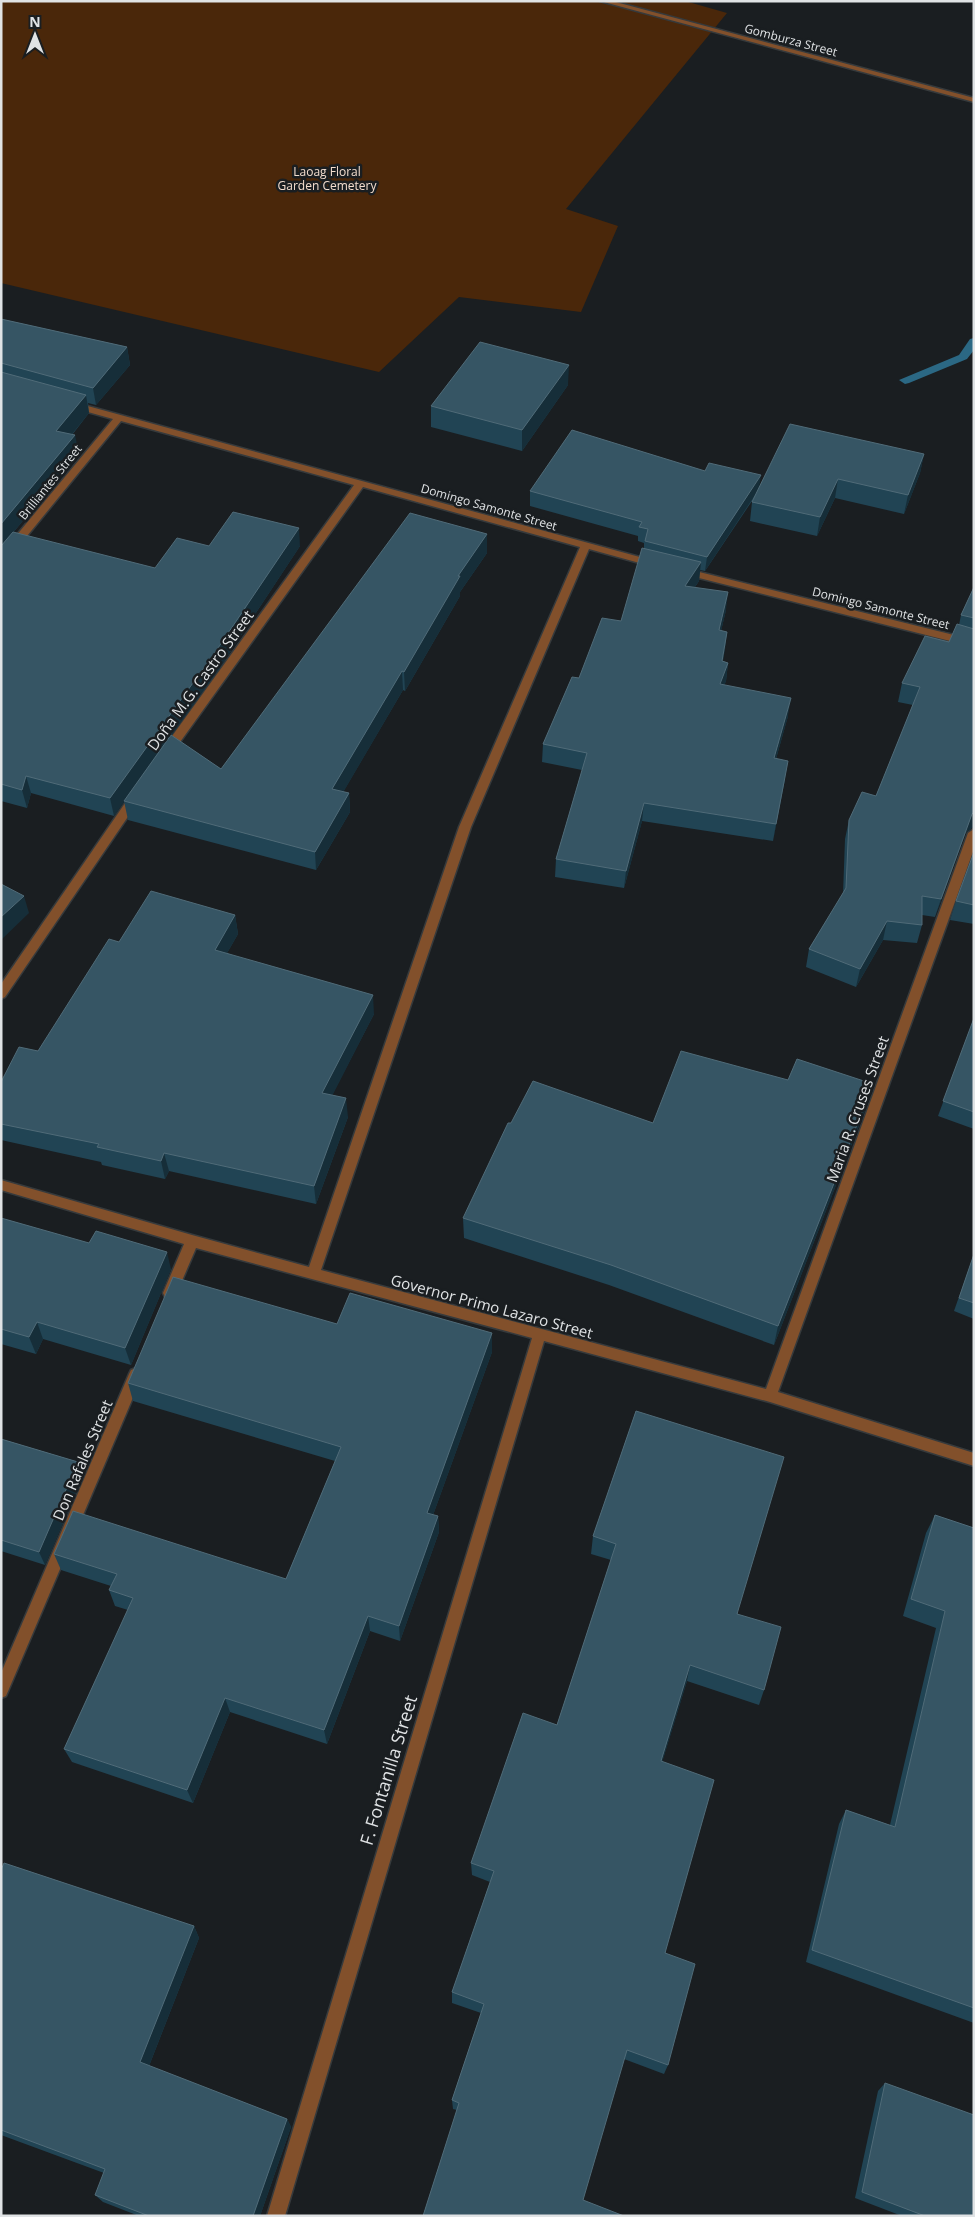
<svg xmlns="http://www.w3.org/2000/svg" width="975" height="2217" font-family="'Open Sans',sans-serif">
<rect width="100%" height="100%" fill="#1a1e21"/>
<path fill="#4a270a" d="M1 1H685L727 13 566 209 618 226 581 312 459 297 379 372 1 283Z"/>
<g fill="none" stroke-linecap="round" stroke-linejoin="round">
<path fill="#2b6884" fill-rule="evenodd" d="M974 338V350L967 359 909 383 905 384 899 380 959 355 970 339Z"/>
<g stroke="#363a3c" stroke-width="3">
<g id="minor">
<path d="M600 1H612L974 98V102Z"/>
<path d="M73 402 658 562 659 564 654 567 589 549 471 827 321 1270 766 1389 968 833 974 829V849L778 1392 974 1453V1466L770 1402 544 1341 285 2216H267L532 1338 196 1248 175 1297 170 1299 165 1297 163 1293 184 1244 1 1190V1180L192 1235 309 1267 459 827 580 547 363 487 170 756H162L161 753 162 750 354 485 121 421 5 563 1 564V554L113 419 70 407V403Z"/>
<path d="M683 568 974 640V647L679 573 678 571Z"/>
<path d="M136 792 140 793 142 796 140 799 5 997 1 999V984L132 793Z"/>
<path d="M136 1368 141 1370 143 1374 6 1696 1 1698V1673L129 1374 131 1370Z"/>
</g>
</g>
<use href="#minor" fill="#82502b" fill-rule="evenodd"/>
</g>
<g fill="#214454">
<path d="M1 319 127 347 130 365 96 405 88 403 89 413 72 435 79 453 7 540 155 568 209 546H300L219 669 171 735 221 769 487 534V553L460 592V596L405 691 403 690 343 792 349 793 350 812 316 870 128 820 124 801 114 816 31 793 27 808 1 801Z"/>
<path d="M568 385 522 451 431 427V406Z"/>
<path d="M924 454 920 473 904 514 835 498 817 536 750 521 752 502 756 495 705 571 700 570 699 581 695 587 726 610 721 631 727 632 723 661 728 663 726 681 724 685 788 716 776 759 785 779 773 841 642 821 624 888 555 877 556 859 582 770 542 762 543 744 579 678 621 621 644 548V543L638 541V536L530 506V491L705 471 760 486Z"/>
<path d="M974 587V828L973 827 966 832 935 917 922 915V925L917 943 883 940 856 987 806 967 809 949 843 894 845 839 849 820 876 796 913 705 898 702 902 683 949 642 959 625 961 615Z"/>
<path d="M974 852V924L950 920 956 901Z"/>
<path d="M235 915 238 934 227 953 374 1014 332 1095 348 1117 316 1204 169 1171 165 1179 102 1165 101 1162 1 1140V1082L38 1051 119 942Z"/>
<path d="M974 1018V1129L938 1116Z"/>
<path d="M867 1105 774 1345 609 1285 464 1238 463 1218 653 1123Z"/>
<path d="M1 1218 171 1269 131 1365 43 1339 36 1354 1 1344Z"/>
<path d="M974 1254V1319L954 1311Z"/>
<path d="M337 1324 492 1352 433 1515 438 1516 439 1532 400 1641 370 1631 327 1744 230 1712 193 1803 72 1762 64 1749 128 1610 115 1606 109 1590 111 1586 61 1570 54 1554 286 1579 335 1461 133 1401 128 1383Z"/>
<path d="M636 1411 738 1614 764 1690 759 1705 687 1681 662 1762 668 2065 664 2074 624 2059 423 2216 457 2110 453 2109 452 2100 481 2013 452 2003V1992L490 1882 472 1875 471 1863 557 1725 611 1560 591 1554 593 1536Z"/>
<path d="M1 1439 78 1462 83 1476 45 1565 1 1551Z"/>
<path d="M935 1515 974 1528V2023L806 1962 839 1824 846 1810 890 1825 936 1628 903 1616 926 1533Z"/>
<path d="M1 1870 194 1926 199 1938 149 2066 287 2119 291 2127 260 2216H139L103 2202 95 2195 104 2173 1 2135Z"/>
<path d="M885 2083 974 2216H902L855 2198 878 2091Z"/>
</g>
<g fill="#162e39">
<path d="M127 347 130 365 96 405 93 388Z"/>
<path d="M569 365 568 385 522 451V430Z"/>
<path d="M86 395 89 413 60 449 56 431Z"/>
<path d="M75 435 79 453 7 540 1 551V524Z"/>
<path d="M924 454 920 473 904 514 908 495Z"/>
<path d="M761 475 759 489 705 571 707 557Z"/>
<path d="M838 479 835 498 817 536 820 517Z"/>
<path d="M299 528 300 546 219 669 114 816 110 798Z"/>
<path d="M487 534V553L460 592V596L405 691 404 672 458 576Z"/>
<path d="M701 562 699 581 683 604 685 586Z"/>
<path d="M728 592 726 610 717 648 719 630Z"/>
<path d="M727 632 725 650 719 679 722 661Z"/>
<path d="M728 663 726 681 718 702 720 684Z"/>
<path d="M402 671 403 690 334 808 332 789Z"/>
<path d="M791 698 788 716 771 776 774 758Z"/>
<path d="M788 761 785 779 773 841 776 824Z"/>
<path d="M26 776 31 793 27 808 22 790Z"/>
<path d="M349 793 350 812 316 870 315 852Z"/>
<path d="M644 803 642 821 624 888 626 871Z"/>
<path d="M974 812V825L973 827 966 832 935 917 941 899 972 814Z"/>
<path d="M24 896 29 913 1 940V917Z"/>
<path d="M235 915 238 934 218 969 215 950Z"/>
<path d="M887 921 883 940 856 987 860 969Z"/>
<path d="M373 995 374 1014 324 1112 322 1093Z"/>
<path d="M873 1084 867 1105 774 1345 778 1326Z"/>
<path d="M346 1098 348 1117 316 1204 314 1186Z"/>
<path d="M164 1153 169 1171 165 1179 161 1161Z"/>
<path d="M167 1252 171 1269 131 1365 125 1348Z"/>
<path d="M37 1322 43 1339 36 1354 29 1337Z"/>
<path d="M492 1333V1352L428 1529 427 1513Z"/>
<path d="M78 1462 83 1476 45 1565 39 1552Z"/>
<path d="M438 1516 439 1532 400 1641 399 1626Z"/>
<path d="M368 1616 370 1631 327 1744 324 1730Z"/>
<path d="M690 1665 687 1681 658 1776 661 1761Z"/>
<path d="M225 1698 230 1712 193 1803 187 1790Z"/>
<path d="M194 1926 199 1938 147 2071 140 2062Z"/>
<path d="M287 2119 291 2127 260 2216H253Z"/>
</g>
<g fill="#365564" stroke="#506b78">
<path d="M1 319 127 347 93 388 1 363Z"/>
<path d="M480 342 569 365 522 430 431 406Z"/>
<path d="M1 372 86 395 56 431 75 435 1 524Z"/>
<path d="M790 424 924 454 908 495 838 479 820 517 752 502Z"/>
<path d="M572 430 705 471 709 463 761 475 707 557 645 541 648 529 639 527 642 522 530 491Z"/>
<path d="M233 512 299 528 216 651 110 798 26 776 22 790 1 784V546L13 532 155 568 177 538 209 546Z"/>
<path d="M410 513 487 534 458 576H460L404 672 402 671 332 789 349 793 315 852 124 801 171 735 221 769Z"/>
<path d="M642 548 701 562 685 586 728 592 719 630 727 632 722 661 728 663 720 684 791 698 774 758 788 761 776 824 644 803 626 871 556 859 587 753 543 744 572 677 579 678 602 618 621 621Z"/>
<path d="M974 587V618L961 615Z"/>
<path d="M957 624 974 629V812L972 814 941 899 922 896V925L887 921 860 969 809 949 846 888 849 820 862 792 876 796 920 687 902 683 925 636 949 642Z"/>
<path d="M974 852V905L956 901Z"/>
<path d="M1 884 24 896 1 917Z"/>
<path d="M151 891 235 915 215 950 373 995 322 1093 346 1098 314 1186 164 1153 161 1161 97 1147 99 1144 1 1124V1082L19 1047 38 1051 109 939 119 942Z"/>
<path d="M974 1018V1112L943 1101Z"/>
<path d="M681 1051 788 1080 797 1059 873 1084 778 1326 611 1265 463 1218 508 1123H511L533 1081 653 1123Z"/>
<path d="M1 1218 89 1243 96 1231 167 1252 125 1348 37 1322 29 1337 1 1329Z"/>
<path d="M974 1254V1303L959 1298Z"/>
<path d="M173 1277 337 1324 350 1293 492 1333 427 1513 438 1516 399 1626 368 1616 324 1730 225 1698 187 1790 64 1749 133 1598 109 1590 117 1574 54 1554 73 1511 286 1579 341 1447 128 1383Z"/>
<path d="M636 1411 784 1457 737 1614 781 1627 764 1690 690 1665 661 1761 714 1780 665 1953 695 1964 668 2065 627 2050 583 2200 624 2216H423L459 2103 452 2100 484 2004 452 1992 494 1871 471 1863 523 1713 557 1725 616 1544 593 1536Z"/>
<path d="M1 1439 78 1462 39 1552 1 1540Z"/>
<path d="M935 1515 974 1528V2008L812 1950 846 1810 895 1827 945 1611 911 1599Z"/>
<path d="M4 1863 194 1926 140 2062 287 2119 253 2216H149L95 2195 105 2169 1 2130V1870Z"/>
<path d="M885 2083 974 2115V2216H925L862 2192Z"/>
</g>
<g text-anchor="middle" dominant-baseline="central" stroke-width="5" stroke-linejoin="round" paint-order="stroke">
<g font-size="12" fill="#e0e3e5" stroke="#1a1e21">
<text transform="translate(791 40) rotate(15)">Gomburza Street</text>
<text transform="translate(50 482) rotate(-51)">Brilliantes Street</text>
<text transform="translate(489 507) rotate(16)">Domingo Samonte Street</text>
<text transform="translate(881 608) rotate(14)">Domingo Samonte Street</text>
</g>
<g font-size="12" fill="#f3ddce" stroke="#1a1e21">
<text x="327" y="171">Laoag Floral<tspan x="327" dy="14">Garden Cemetery</tspan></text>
</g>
<g font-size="15" fill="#e0e3e5" stroke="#1a1e21">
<text transform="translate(200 680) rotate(-54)">Doña M.G. Castro Street</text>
<text transform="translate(857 1109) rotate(-70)">Maria R. Cruses Street</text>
<text transform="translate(492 1306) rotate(15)">Governor Primo Lazaro Street</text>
<text transform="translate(82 1460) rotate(-67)">Don Rafales Street</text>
</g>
<g font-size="18" fill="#e0e3e5" stroke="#1a1e21">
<text transform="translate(388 1770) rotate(-73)">F. Fontanilla Street</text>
</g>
</g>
<rect width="975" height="2217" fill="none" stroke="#e0e3e5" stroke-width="5"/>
<g transform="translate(35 35)" stroke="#1a1e21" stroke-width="4" paint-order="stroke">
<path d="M0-4L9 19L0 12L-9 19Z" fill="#e0e3e5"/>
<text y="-8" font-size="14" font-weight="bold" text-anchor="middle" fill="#e0e3e5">N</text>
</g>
</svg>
